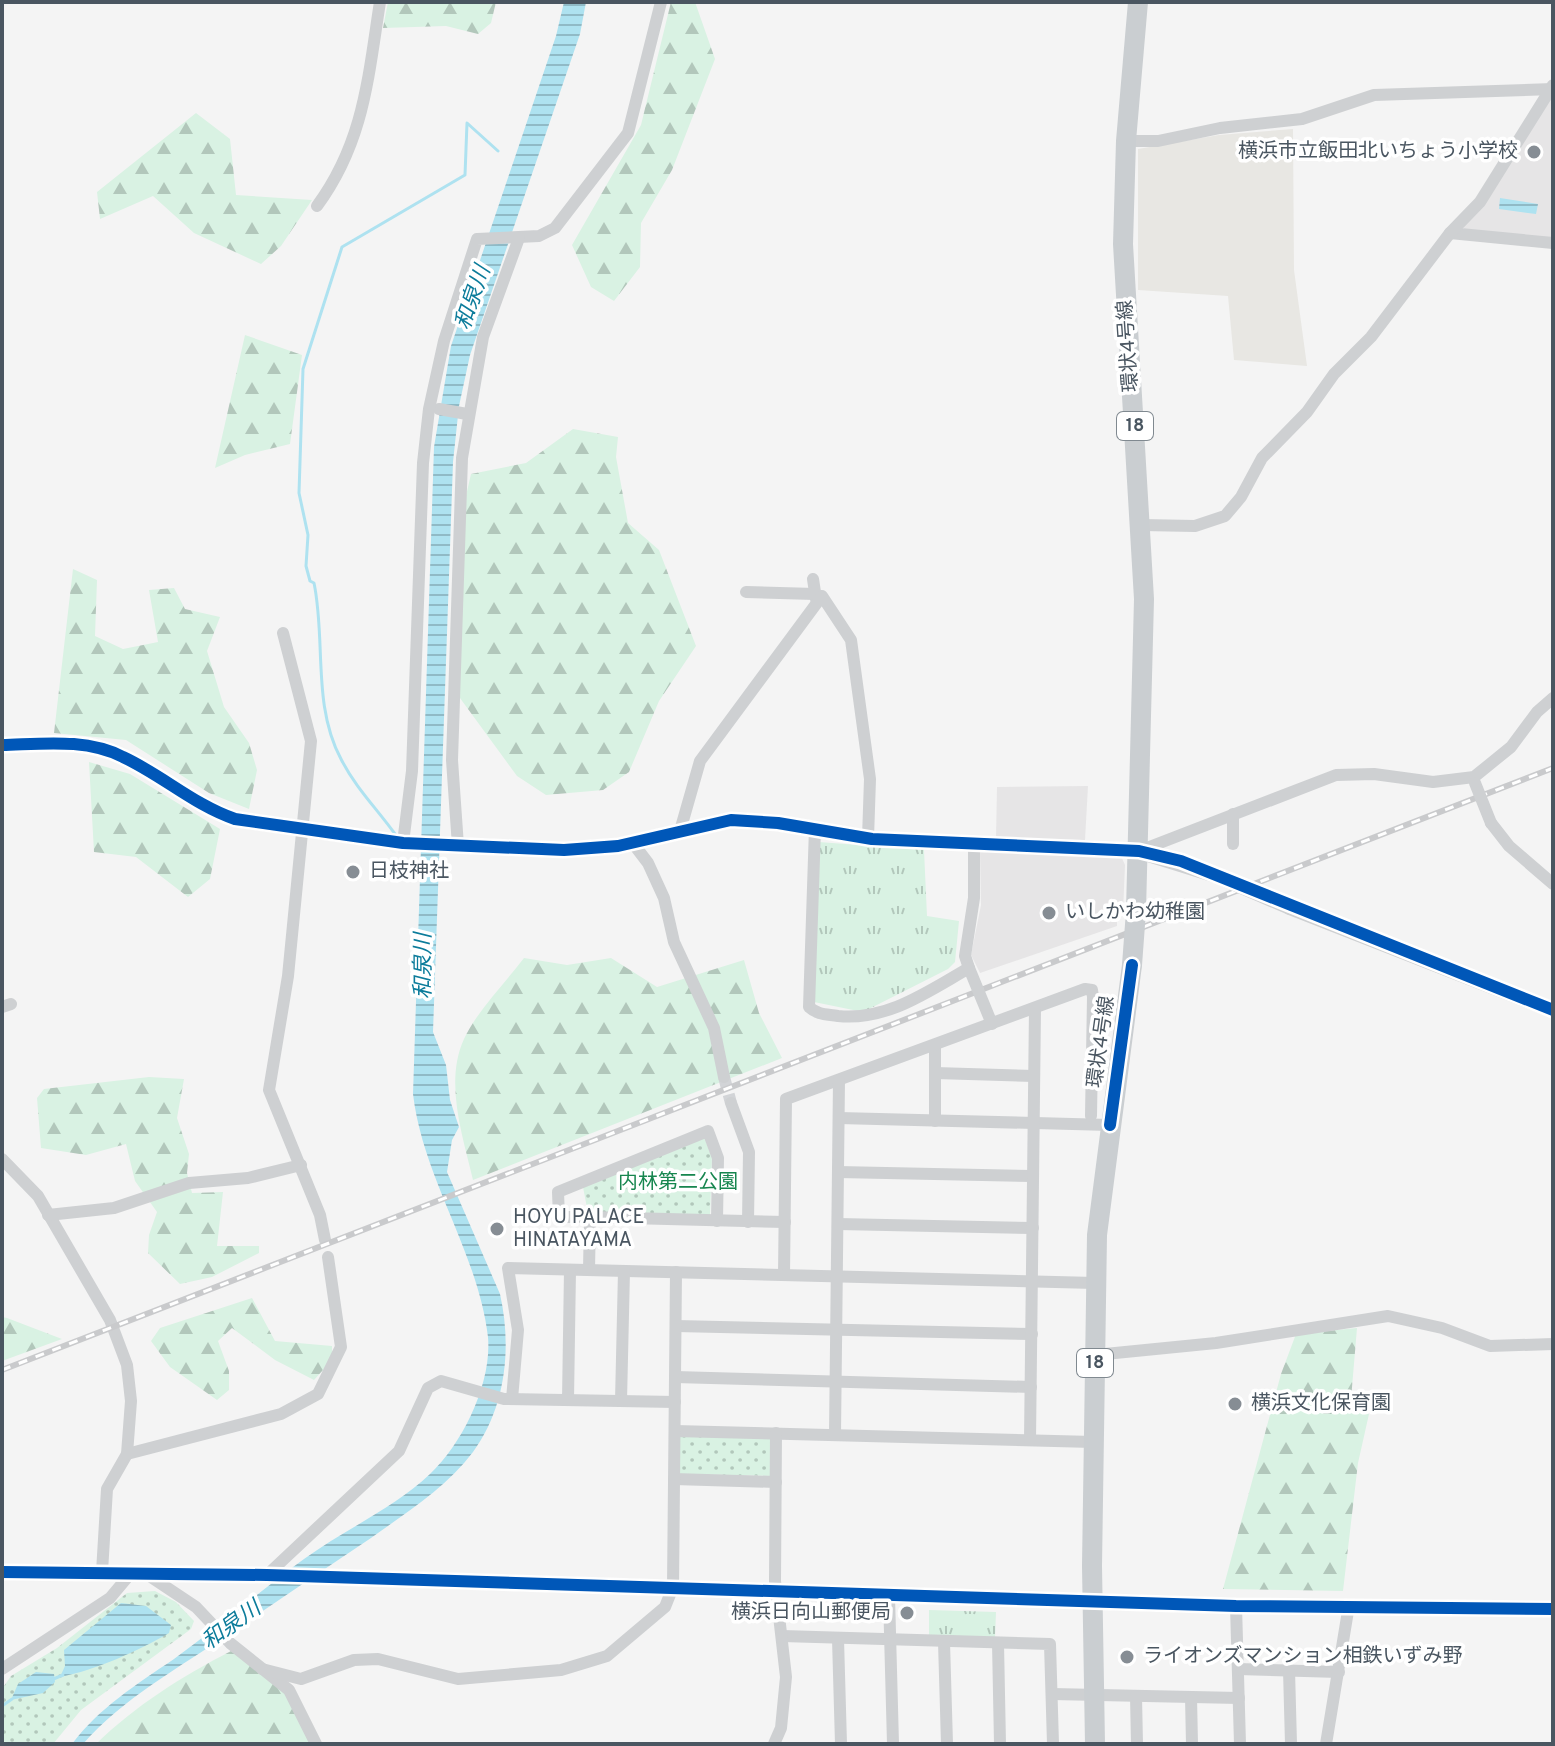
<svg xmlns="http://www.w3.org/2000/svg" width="1555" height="1746" font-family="Overpass,'Noto Sans JP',sans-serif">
<defs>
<pattern id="grass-tufts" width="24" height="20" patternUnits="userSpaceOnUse" patternTransform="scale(2)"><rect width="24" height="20" fill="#d9f2e3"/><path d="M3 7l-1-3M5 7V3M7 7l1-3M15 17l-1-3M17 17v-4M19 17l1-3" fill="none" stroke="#b2c7bb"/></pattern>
<pattern id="forest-firs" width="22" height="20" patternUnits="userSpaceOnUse" patternTransform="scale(2)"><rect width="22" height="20" fill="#d9f2e3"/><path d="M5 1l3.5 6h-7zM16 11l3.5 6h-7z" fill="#b2c7bb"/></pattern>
<pattern id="park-dots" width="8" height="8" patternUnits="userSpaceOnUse" patternTransform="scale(2)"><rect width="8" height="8" fill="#d9f2e3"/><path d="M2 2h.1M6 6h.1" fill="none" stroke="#b2c7bb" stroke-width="1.8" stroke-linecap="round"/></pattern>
<pattern id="water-rules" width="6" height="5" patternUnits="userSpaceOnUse" patternTransform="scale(2)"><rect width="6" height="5" fill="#aee2f0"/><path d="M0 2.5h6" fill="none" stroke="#90bac6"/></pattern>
</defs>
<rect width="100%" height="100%" fill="#f4f4f4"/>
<path fill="#e8e7e3" d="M1293 129 1294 270 1307 366 1234 360 1228 296 1138 290V149L1219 135Z"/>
<g fill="#e6e5e6">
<path d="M1553 96V239L1466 231 1463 227Z"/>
<path d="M1088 786 1085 840 996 838 997 787Z"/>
<path d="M980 851 1121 856 1125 865 1123 912 1117 914V926L980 973 971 955 981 905Z"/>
</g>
<g fill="url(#grass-tufts)">
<path d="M819 842 924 850 927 916 959 921 955 962 948 969 863 1012 814 1002Z"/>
<path d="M929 1610 996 1612 995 1638 929 1636Z"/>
</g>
<g fill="url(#forest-firs)">
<path d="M388 2H496L491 23 478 34 446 26 383 28Z"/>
<path d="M671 2H695L715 59 672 170 641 223 640 267 614 301 591 287 572 245 641 125Z"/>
<path d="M196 113 230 139 236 195 312 200 281 246 261 264 194 233 153 196 100 219 97 192Z"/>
<path d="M245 335 302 355 290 444 245 455 215 468Z"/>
<path d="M573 429 618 437 616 457 628 523 659 550 696 646 659 701 629 772 603 790 546 795 517 776 457 694V535L471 474 526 463Z"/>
<path d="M73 569 97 580 95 636 123 649 158 642 149 590 174 588 185 609 220 617 207 651 224 707 249 743 257 770 249 809 209 793 126 740 54 733Z"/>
<path d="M89 762 130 774 220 829 210 879 188 897 136 857 94 852Z"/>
<path d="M524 958 567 965 611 958 657 987 744 960 759 1013 782 1058 473 1180C463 1137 444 1082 464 1039 477 1011 505 983 524 958Z"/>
<path d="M149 1077 184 1079 177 1118 189 1154 187 1173 192 1193 223 1192 217 1246H259V1253L212 1277 180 1284 148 1253 149 1235 157 1212 135 1181 126 1144 86 1155 41 1148 37 1098 44 1089Z"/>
<path d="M252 1298 275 1341 332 1346V1360L314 1380 275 1360 232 1328 218 1341 229 1371V1390L217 1400 170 1367 151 1341 160 1328Z"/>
<path d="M2 1317 7 1318 62 1339 2 1361Z"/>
<path d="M1357 1328 1350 1411 1369 1414 1358 1463 1343 1591 1223 1589 1281 1374 1296 1334Z"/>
<path d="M231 1651 283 1687 312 1744H96C136 1705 181 1677 231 1651Z"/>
</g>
<g fill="url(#park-dots)">
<path d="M704 1137 712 1157 710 1216 588 1213 583 1187Z"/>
<path d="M679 1436 772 1437 771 1476 678 1474Z"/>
<path d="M155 1591 176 1602 194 1621 191 1629 81 1710 53 1744H2V1689L11 1676 57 1648 127 1593Z"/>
</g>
<g fill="url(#water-rules)">
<path d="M564 2H586L580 34 470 355 459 406 453 462 433 1032 446 1065 450 1100 459 1127 452 1140 447 1172 500 1294C512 1347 506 1407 473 1452 446 1488 407 1512 371 1538 323 1570 276 1602 229 1634 180 1667 122 1699 83 1744H72C99 1708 137 1684 174 1659 218 1627 260 1591 304 1559 344 1530 394 1508 430 1474 463 1443 492 1383 488 1337 478 1252 423 1179 413 1094L434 447 451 346 556 36Z"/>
<path d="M1500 198 1538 204 1536 214 1499 209Z"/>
<path d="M121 1603 146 1606 171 1625 169 1633C138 1651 96 1670 60 1677L65 1666 64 1650Z"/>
<path d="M36 1672 54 1674 55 1682 43 1693 11 1700 18 1684Z"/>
</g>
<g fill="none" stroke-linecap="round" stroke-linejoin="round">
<g stroke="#aee2f0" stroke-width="3">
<path d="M395 834C377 809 355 787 341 759 312 705 326 640 314 583L310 581 306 566 308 535 299 493 303 369 342 247 465 175 467 123 498 151"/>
<path d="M51 1680 63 1675"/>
<path d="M2 1706 12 1699"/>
</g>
<path stroke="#d2d4d7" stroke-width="12" stroke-dasharray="12 6" stroke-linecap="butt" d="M724 1077 731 1103"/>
<g stroke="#ced0d2" stroke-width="12">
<path d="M1126 141H1158L1220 128 1302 119 1374 95 1553 89"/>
<path d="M317 206C364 142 368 78 380 2"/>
<path d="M1450 233 1553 243"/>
<path d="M439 409 467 414"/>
<path d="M1142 525 1195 526 1225 516 1241 497 1262 458 1307 412 1334 374 1371 337 1450 233 1480 202 1553 85"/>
<path d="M813 579 816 599"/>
<path d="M746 592 815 594"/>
<path d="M283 633 311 741 288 976 269 1090 320 1215 325 1240"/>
<path d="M1491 823 1509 846 1553 884"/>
<path d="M815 828 809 1007C818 1015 826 1014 838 1016 887 1021 927 992 969 968L965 956 974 898V844"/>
<path d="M680 831 700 761 822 596 851 640 870 779 868 838"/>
<path d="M632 842 648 863 664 898 674 942 714 1028 724 1077"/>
<path d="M403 843 412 771 423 463 429 409 444 341 477 239 539 236 555 228 628 133 661 2"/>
<path d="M1233 844V814"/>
<path d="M458 846 452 760 462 458 483 337 519 238"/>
<path d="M1139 851 1336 775 1374 774 1433 782 1474 777 1511 747 1537 712 1553 698"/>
<path d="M2 1007 11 1004"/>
<path d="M935 1073 1034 1076"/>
<path d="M731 1103 749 1152 748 1222"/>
<path d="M839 1118 1110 1125"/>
<path d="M935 1121V1045"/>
<path d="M2 1159 38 1196 110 1320 127 1365 131 1401 127 1454 107 1489 102 1572"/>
<path d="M838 1172 1033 1176"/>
<path d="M48 1215 114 1208 189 1183 248 1178 301 1165"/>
<path d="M590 1217H559L558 1192 708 1131 718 1158 717 1221"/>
<path d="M838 1224 1033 1228"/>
<path d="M589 1270 590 1217 785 1222"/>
<path d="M784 1275 786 1099 1085 989 1092 990 1093 997 1091 1116"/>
<path d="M676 1326 1032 1334"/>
<path d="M1095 1355 1216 1343 1388 1316 1442 1328 1490 1346 1553 1344"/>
<path d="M675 1377 1031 1387"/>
<path d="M512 1399 518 1330 508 1268 1095 1283"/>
<path d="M568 1400 570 1270"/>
<path d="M621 1401 624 1271"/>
<path d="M675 1431 1093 1442"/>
<path d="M835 1435 839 1080"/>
<path d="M1030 1440 1035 1008"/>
<path d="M127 1454 281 1414 318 1394 341 1347 328 1257"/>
<path d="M674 1479 776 1482"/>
<path d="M145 1573 196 1607 230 1643 289 1690 316 1744"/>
<path d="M267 1575 399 1451 428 1388 441 1381 504 1399 675 1402"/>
<path d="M889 1596 893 1744"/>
<path d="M1236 1606 1240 1744"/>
<path d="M782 1636 1050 1644 1053 1744"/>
<path d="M838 1639 841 1744"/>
<path d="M944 1642 947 1744"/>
<path d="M998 1643 1000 1744"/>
<path d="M2 1669 110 1598 131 1573"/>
<path d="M262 1669 301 1679 354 1660 378 1659 458 1679 561 1670 607 1656 665 1607 673 1587 676 1272"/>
<path d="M1238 1669 1339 1672"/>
<path d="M1289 1670 1291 1744"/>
<path d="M1052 1694 1239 1698"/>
<path d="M1136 1696 1137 1744"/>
<path d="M1191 1697 1192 1744"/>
<path d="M774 1744 781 1728 786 1677 775 1581 776 1433"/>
<path d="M1326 1744 1349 1605"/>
</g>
<g stroke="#ced0d2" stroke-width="16">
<path d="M2 745C42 744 86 738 123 757 162 775 194 805 235 819L403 843 564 850 618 846 731 820 778 823 872 839 1139 851 1216 875"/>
<path d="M1290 907 1553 1010"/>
<path d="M2 1572 267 1575 1236 1606 1553 1609"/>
</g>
<g stroke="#caced1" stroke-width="20">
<path d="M1136 911 1144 599 1123 244 1126 141 1138 2"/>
<path d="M1095 1744 1092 1566 1097 1235 1132 965"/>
</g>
<g stroke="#c9cacc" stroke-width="6">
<path id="rail" d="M2 1370 1553 768"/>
</g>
<use href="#rail" stroke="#fff" stroke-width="3" stroke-dasharray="9" stroke-linecap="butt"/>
<g stroke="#ced0d2" stroke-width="12">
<path d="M1475 783 1491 823"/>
<path d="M969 968 992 1024"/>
</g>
<path stroke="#ced0d2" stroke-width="16" d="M1216 875 1290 907"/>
<path stroke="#caced1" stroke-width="20" d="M1132 965 1136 911"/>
<g stroke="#fff" stroke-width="17">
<g id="cycleway">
<path d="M2 745C42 744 86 738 123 757 162 775 194 805 235 819L403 843 564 850 618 846 731 820 778 823 872 839 1139 851 1181 861 1553 1010"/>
<path d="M1110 1125 1132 965"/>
<path d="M2 1572 267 1575 1236 1606 1553 1609"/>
</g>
</g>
<use href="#cycleway" stroke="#0057b8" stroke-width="12"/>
</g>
<g fill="#868d94" stroke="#fff" stroke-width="3">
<circle cx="1534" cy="152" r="8"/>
<circle cx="353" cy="872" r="8"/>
<circle cx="1049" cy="913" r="8"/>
<circle cx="497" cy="1229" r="8"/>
<circle cx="1235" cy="1404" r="8"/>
<circle cx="907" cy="1613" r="8"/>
<circle cx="1127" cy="1657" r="8"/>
</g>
<g text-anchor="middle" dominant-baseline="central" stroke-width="7" stroke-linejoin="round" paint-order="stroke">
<g fill="#fff" stroke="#808990" stroke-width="2">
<rect x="1117" y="412" width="36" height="28" rx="6"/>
<rect x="1077" y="1349" width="36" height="28" rx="6"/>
</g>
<g font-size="18" font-weight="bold" fill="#4a5661">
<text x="1135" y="426">18</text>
<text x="1095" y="1363">18</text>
</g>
<g font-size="20" fill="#4a5661" stroke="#fff" text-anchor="start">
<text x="1518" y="152" text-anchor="end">横浜市立飯田北いちょう小学校</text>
<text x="369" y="872">日枝神社</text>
<text x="1065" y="913">いしかわ幼稚園</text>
<text x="513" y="1218">HOYU PALACE<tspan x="513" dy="23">HINATAYAMA</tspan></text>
<text x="1251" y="1404">横浜文化保育園</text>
<text x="891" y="1613" text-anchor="end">横浜日向山郵便局</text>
<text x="1143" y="1657">ライオンズマンション相鉄いずみ野</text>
</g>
<g font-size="20" fill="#4a5661" stroke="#fff">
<text transform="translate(1129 346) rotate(-94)">環状4号線</text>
<text transform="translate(1102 1042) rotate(-82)">環状4号線</text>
</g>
<g font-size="20" fill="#17864f" stroke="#fff">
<text x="678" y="1183">内林第二公園</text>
</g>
<g font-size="22" font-style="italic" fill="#0c7c9b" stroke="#fff">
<text transform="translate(474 298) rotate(-71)">和泉川</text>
<text transform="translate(424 966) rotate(-90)">和泉川</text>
<text transform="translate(232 1626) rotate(-36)">和泉川</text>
</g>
</g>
<rect width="1555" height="1746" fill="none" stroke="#4a5661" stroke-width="8"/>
</svg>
